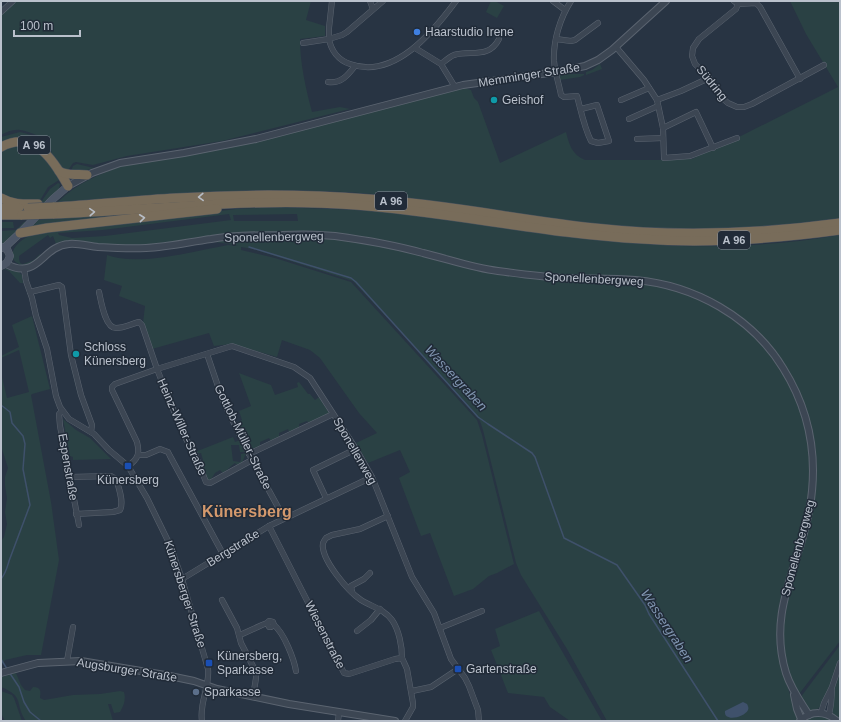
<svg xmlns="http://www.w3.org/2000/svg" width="841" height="722" font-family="Arial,sans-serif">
<rect width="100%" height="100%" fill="#283443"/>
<g fill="#2a4144" fill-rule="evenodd">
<path d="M14 1H311L306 20 325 26V36L300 39C300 64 306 89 312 112L340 107 350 109 222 141 127 156 93 165 76 162 73 163 67 172 63 170 51 155C55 142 31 131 20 130 13 129 7 132 1 135V14Z"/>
<path d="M491 1H495L504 6 497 18 486 12Z"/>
<path d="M790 1H840V218C767 228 693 232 620 226 537 220 456 202 373 194 269 185 163 194 58 202 77 183 101 173 126 165L249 143 465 88 471 90 474 98 478 102 500 163 566 132C569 144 572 155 585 160H661L662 159H692L710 150 713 151 737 139 739 137 838 87 806 34Z"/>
<path d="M600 64 602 69 586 75V72L592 70Z"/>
<path d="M565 74H584V75L580 77 560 80 559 76Z"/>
<path d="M20 132C30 134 41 139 47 149L1 144V137Z"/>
<path d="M14 146C38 144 49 162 59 180L48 187 39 202H32L1 196V153L8 148Z"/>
<path d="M77 164 94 168 77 173H70L73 166Z"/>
<path d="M58 183 60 184 59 189 46 202H41L50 189Z"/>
<path d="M281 207C319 209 357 209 395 213 478 222 561 238 644 244 709 249 776 246 840 235V641L799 694C795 686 790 679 787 671 768 608 812 546 815 485 816 475 817 464 816 454 815 439 811 423 805 408 781 337 721 289 647 278 619 274 592 277 565 275 540 274 516 271 492 267 467 263 444 255 421 249 382 238 341 231 301 232L141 247 61 242 56 244 53 236 50 238 48 235 19 256C19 259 19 264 23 264L34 260 40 254 41 256C38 258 34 261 31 263 22 268 9 262 13 251 17 242 26 237 34 234L236 209ZM229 214 231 220 105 236 72 238 59 235 58 233 103 230ZM297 214 298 221H234L233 215Z"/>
<path d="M164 210 31 228 38 220Z"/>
<path d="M1 222H13L14 228H1Z"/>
<path d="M24 222H27L8 242 1 244V231L16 230Z"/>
<path d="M310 237C351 239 391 247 430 257 447 262 464 268 481 271 503 275 527 278 550 280 576 283 602 280 628 282 688 286 749 318 781 370 799 400 810 434 810 469 811 489 807 510 802 529 793 562 777 595 777 630 777 662 789 689 798 719L796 721H607L567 649 521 575 516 563 483 430 480 421 476 416 423 356 353 281 253 249 241 247V250L275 258 351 282 477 420 482 435 514 564 497 573 489 576 473 589 454 596 430 533 421 536 399 478 410 472 400 450 368 463 356 443 377 433 359 413 320 358 310 350 282 340 277 357 232 344 214 346 209 333 152 349 143 323 145 306 119 296 122 286 104 280 107 255C138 267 195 251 228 245L238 246 229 244 208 241 252 238Z"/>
<path d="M1 268 19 272 22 275 23 283H20L9 271Z"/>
<path d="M32 316 50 389 32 394 31 395 51 502 59 560 41 655H27L5 660 1 666V541L4 537 7 524 5 512 7 498 5 485V477L8 468 1 446V373L7 398 29 392 19 350 1 358V356L19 347 12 325Z"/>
<path d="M239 373 271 385 275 395 298 387 297 383 299 382 308 394H310L315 400 319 397 329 413 309 423 307 421 299 424V428L289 432 288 429 279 433V437L271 441 269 438 260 442V446L250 450 246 444 249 442 238 422 242 420 239 411 251 406Z"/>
<path d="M63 419 76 430 90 438 111 459 73 460V457L70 456Z"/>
<path d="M233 437 235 442 240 440 245 452H240L239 445H231L233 461 240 462 241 460V454L246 453 242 463 237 465 235 463C230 466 228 470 223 473L220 470 215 473 210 481 206 480 200 463 203 460 201 453 196 454 195 452Z"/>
<path d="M539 611 602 721H570L550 707 544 697 508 693 491 650 500 646 495 629Z"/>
<path d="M840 645V658L823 703C819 708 817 711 810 710L800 698Z"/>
<path d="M840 668V720C837 718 834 716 833 713 829 704 837 677 840 668Z"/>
<path d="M16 673 21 685 25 690 30 691 33 687C41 687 41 691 40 698L44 700 73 695 100 694 120 691 124 692C126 700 124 705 120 712L114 713 111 704H108L113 721H26C14 705 26 697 1 687V677Z"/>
<path d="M1 691 12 695 14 698 22 721H5L1 713Z"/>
<path d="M820 715 834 721H803L807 717Z"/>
</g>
<path fill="#3f516b" d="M743 702 747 704C748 706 749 708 748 710 744 718 723 722 725 711Z"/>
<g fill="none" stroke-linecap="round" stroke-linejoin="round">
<g stroke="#3f516b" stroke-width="1.5">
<path d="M249 247 351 278 356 282 478 417 488 424 532 453 535 457 564 538 617 565 645 605 649 614 718 721"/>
<path d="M1 405 10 412 12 423 23 436 25 444 23 469 30 505 9 561C7 568 6 573 1 579"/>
<path d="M1 659 7 669"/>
<path d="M9 672 19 687 24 702 30 712 41 721"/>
</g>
<g stroke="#5b6470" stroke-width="6">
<g id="minor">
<path d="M370 1 373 9"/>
<path d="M383 1 347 32 342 35 329 39C331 50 338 60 350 64 394 80 433 32 456 1"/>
<path d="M553 1 565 10"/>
<path d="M571 1C560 18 553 41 554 61 555 73 559 84 561 95L564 97 577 96C581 111 584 127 591 141L598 143 609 141 597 105 581 109"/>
<path d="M734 1 738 4 736 9 699 39 693 48 692 56 695 64 709 78 722 98 728 103 737 107H744L752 104 824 65"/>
<path d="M738 4 756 3 760 7 800 79"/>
<path d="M1 12 13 1"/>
<path d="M556 39 571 41 575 40 598 23"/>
<path d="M303 43 329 39V28L332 1"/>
<path d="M616 47 644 80 657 100 663 128 664 158 690 156 737 138"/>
<path d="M415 48 441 64 455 87"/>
<path d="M441 64C445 61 449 57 454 55 471 50 489 59 499 39"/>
<path d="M328 82C341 84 348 75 355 66"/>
<path d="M621 100 649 88"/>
<path d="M657 100 681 91 709 78"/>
<path d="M629 119 658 106"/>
<path d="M663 128 696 112 713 148"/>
<path d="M637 139 663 138"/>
<path d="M24 269 26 281 32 298 36 316 47 349 56 396 60 407 69 419 94 434 109 450 128 466 147 498 170 545 182 579 208 669C210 687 199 703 202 721"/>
<path d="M30 292 59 285 62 287 71 355 81 395 92 425 91 432"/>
<path d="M99 292C101 301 105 328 116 328 124 328 131 324 139 322L142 325 157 369 170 402 186 439 195 454 206 482 210 483 252 460"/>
<path d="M207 354 223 401 249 454 284 518"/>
<path d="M62 411 59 414 60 426 79 525"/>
<path d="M249 454 333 414"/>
<path d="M139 455H146L160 449 168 452 170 456 223 554"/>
<path d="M128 466C138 459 140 454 137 442L112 390V387L115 384 157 369 232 346 294 367 310 378 356 449 372 477 412 577 434 613 451 659 465 678 469 686 478 710 479 721"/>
<path d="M70 477 111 476 116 479C119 488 124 502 120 510L113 512 76 514"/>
<path d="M326 498 313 470 356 449"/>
<path d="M388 516 360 529 332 535 326 538C325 539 324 541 323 543 320 559 349 592 361 600 372 607 384 609 392 620 399 630 402 646 402 658"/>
<path d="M269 526 344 673 349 674 395 659 402 658 407 669 413 703V707L405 721"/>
<path d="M182 579 269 526 372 477"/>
<path d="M352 592 351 586 364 579 370 573"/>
<path d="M222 600 237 628 241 643 256 672V678L253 697"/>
<path d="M274 625C284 633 294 659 296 671"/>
<path d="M440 628 482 611"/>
<path d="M357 631 371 620 380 609"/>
<path d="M240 635 262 625 267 623 269 621 273 622 274 625 271 627H269L267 623"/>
<path d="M67 661 73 627"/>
<path d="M412 691 431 687 458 669"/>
<path d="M821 713 824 703 832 687 840 663"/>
<path d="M829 715 831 704 832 690"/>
<path d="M338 721 339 713"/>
</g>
</g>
<g stroke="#5b6470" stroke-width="8">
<g id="tertiary">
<path d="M68 186 92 173 120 163 184 153 256 139 463 85 556 72 585 66 598 60 612 50 666 1"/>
<path d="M6 264C39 281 41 246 69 244 78 243 88 246 98 247 114 248 130 249 146 248 168 247 189 242 211 239 234 235 258 235 282 235 300 234 317 234 335 236 365 240 394 245 423 253 448 259 473 268 498 271 520 274 542 277 563 278 587 279 611 278 635 280 694 285 752 317 783 368 817 422 820 481 802 540 788 586 771 624 786 673 791 689 800 701 809 715"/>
<path d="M1 673 38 663 81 661 165 675 194 681 217 689 289 704 395 721"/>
<path d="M794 695 797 709 801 719"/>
<path d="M800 721C811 710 826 711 837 721"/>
</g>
</g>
<g stroke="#5b6470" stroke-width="8">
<g id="secondary">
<path d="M1 247 7 249 10 256 7 263 1 266"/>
<path d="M4 248 20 233 53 199 68 186"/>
</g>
</g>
<g stroke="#47515d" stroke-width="10">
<g id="motorway">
<path d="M1 147C35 129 54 161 68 186"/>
<path d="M59 171C69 177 77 173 87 175"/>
<path d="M1 198C13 205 25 204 38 204"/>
<path d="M53 207C94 205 135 200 176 198 241 194 306 194 370 199 446 204 520 220 595 228 677 237 758 234 840 223"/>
<path d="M1 208H19"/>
<path d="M53 214C154 210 254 197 355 205 451 212 546 234 642 239 708 244 774 239 840 230"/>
<path d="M1 215H22"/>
<path d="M20 233 47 228 217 209"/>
</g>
</g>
<use href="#minor" stroke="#3c4653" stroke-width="5"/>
<use href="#tertiary" stroke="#3c4653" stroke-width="6"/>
<use href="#secondary" stroke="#4b5565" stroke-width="7"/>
<use href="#motorway" stroke="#786c5a" stroke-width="9"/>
<g stroke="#47515d" stroke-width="10" stroke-linecap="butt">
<g id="motorway-bridge">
<path d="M28 208 53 207"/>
<path d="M22 215 53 214"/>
</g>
</g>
<use href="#motorway-bridge" stroke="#786c5a" stroke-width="9"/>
</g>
<defs><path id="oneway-chevron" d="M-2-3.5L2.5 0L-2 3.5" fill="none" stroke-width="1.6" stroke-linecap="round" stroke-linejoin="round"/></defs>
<g stroke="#b7bdc6">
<use href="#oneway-chevron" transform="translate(201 197) rotate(178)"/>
<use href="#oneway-chevron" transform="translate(92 212) rotate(-4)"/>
<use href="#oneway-chevron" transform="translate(142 218) rotate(-6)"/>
</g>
<circle fill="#3f7fe0" stroke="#212b38" stroke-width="1.5" cx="417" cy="32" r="4"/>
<g fill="#0f9aa8" stroke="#212b38" stroke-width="1.5">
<circle cx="494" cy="100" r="4"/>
<circle cx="76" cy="354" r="4"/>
</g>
<g fill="#1a4fb4" stroke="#212b38" stroke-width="1.5">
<rect x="124" y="462" width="8" height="8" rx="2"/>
<rect x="205" y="659" width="8" height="8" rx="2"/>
<rect x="454" y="665" width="8" height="8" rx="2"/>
</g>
<circle fill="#5c6f8a" stroke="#212b38" stroke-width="1.5" cx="196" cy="692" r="4"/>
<g text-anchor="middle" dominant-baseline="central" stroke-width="3" stroke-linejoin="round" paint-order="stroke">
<g fill="#212b38" stroke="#8c94a0" stroke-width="1">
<rect x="18" y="136" width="32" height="18" rx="3"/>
<rect x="375" y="192" width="32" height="18" rx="3"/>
<rect x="718" y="231" width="32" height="18" rx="3"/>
</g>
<g font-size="11" font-weight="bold" fill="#bac1cc">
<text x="34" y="145">A 96</text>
<text x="391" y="201">A 96</text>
<text x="734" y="240">A 96</text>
</g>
<g font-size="12" fill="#bac1cc" stroke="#212b38" text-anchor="start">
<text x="425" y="32">Haarstudio Irene</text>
<text x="502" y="100">Geishof</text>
<text x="84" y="347">Schloss<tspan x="84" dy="14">Künersberg</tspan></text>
<text x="128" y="480" text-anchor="middle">Künersberg</text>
<text x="217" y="656">Künersberg,<tspan x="217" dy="14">Sparkasse</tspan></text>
<text x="466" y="669">Gartenstraße</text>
<text x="204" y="692">Sparkasse</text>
</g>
<g font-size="12" fill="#bac1cc" stroke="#212b38">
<text transform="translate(529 75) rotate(-9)">Memminger Straße</text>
<text transform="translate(712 83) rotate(51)">Südring</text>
<text transform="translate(274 237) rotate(-1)">Sponellenbergweg</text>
<text transform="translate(594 279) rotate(3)">Sponellenbergweg</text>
<text transform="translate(182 427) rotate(66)">Heinz-Willer-Straße</text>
<text transform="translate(243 437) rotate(64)">Gottlob-Müller-Straße</text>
<text transform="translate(355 451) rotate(60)">Sponellenweg</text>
<text transform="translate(68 467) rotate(80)">Espenstraße</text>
<text transform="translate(233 548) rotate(-32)">Bergstraße</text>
<text transform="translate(798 548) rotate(-75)">Sponellenbergweg</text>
<text transform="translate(185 594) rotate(72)">Künersberger Straße</text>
<text transform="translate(325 635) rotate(63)">Wiesenstraße</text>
<text transform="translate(127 670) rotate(9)">Augsburger Straße</text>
</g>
<g font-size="13" font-style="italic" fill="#8297b2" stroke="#212b38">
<text transform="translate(456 378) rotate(47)">Wassergraben</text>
<text transform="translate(667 626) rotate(57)">Wassergraben</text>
</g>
<g font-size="16" font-weight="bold" fill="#d4996d" stroke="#212b38">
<text x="247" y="511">Künersberg</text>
</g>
</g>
<rect width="841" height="722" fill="none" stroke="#bac1cc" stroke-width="4"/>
<path d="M14 30v6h66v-6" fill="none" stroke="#bac1cc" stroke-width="2"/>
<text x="20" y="30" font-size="12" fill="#bac1cc" stroke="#212b38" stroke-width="3" paint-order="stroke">100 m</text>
</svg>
